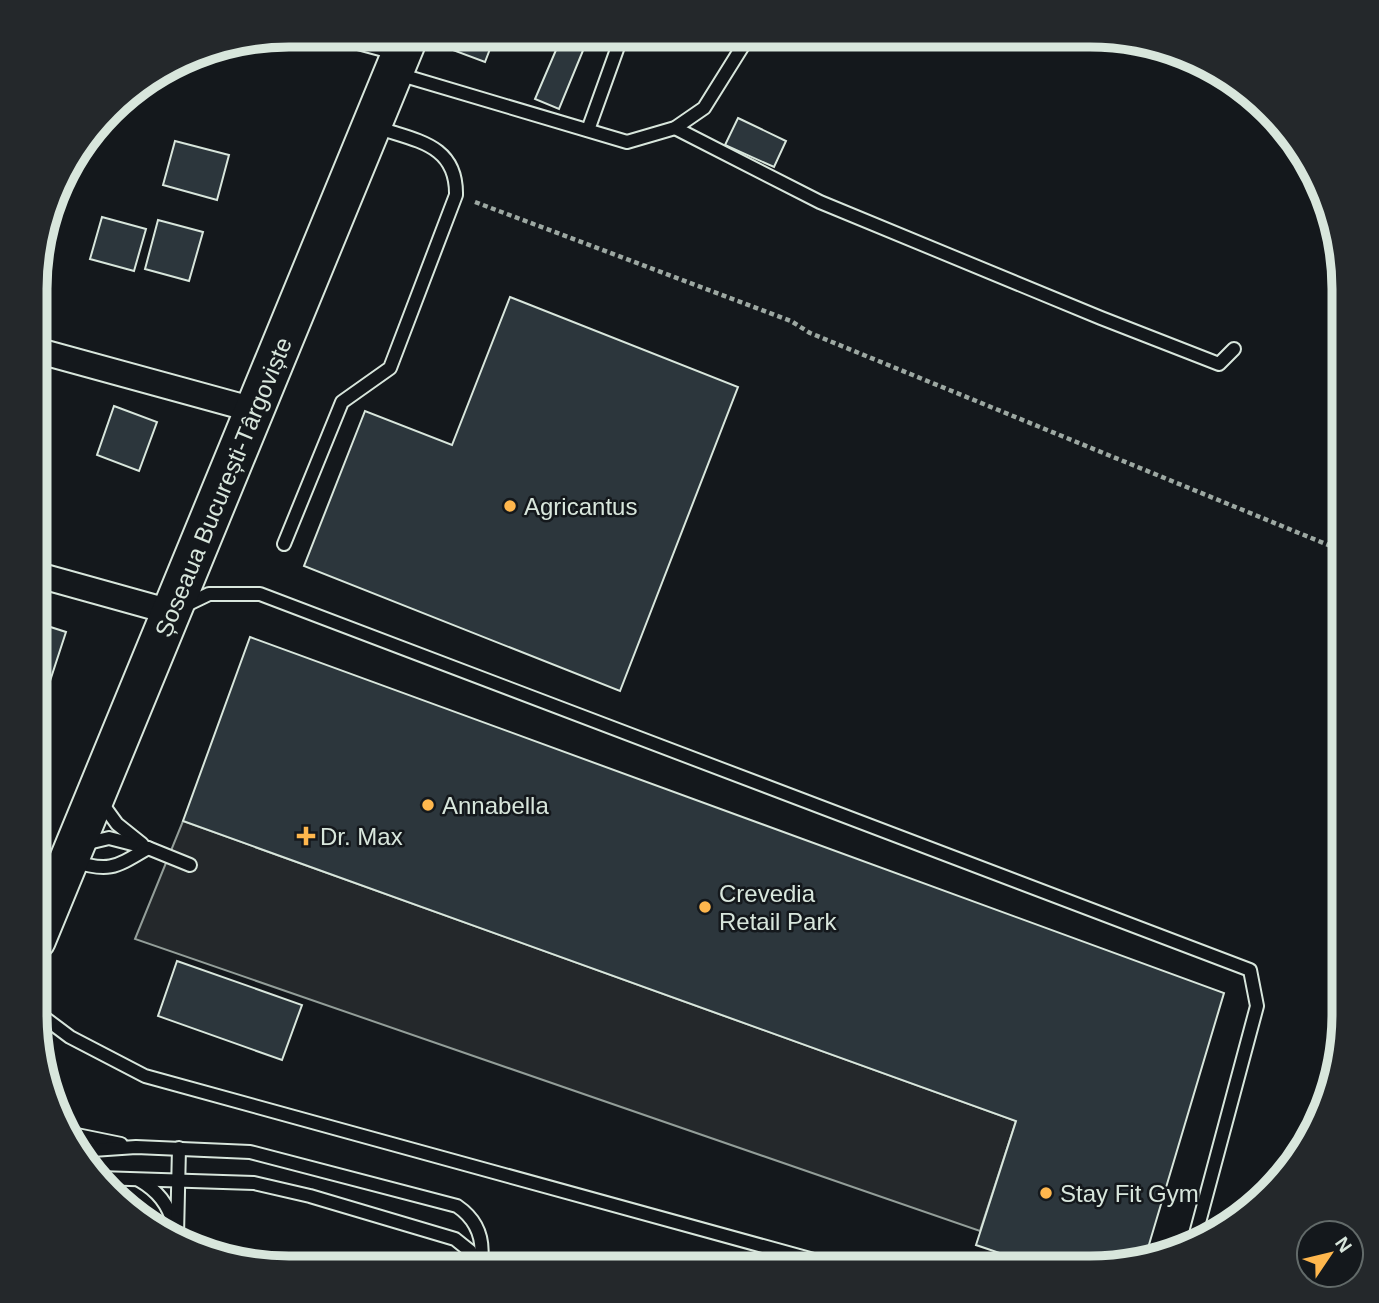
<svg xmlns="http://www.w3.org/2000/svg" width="1379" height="1303" font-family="Helvetica,sans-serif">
<rect width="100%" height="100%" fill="#14181c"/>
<path fill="#24282b" stroke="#939e99" stroke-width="2" d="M183 821 1016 1121 980 1231 135 939Z"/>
<g fill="#2c363c" stroke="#d8e6dc" stroke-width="2">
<path d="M455 35 495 36 485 62 450 49Z"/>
<path d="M562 36H589L559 109 535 99Z"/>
<path d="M738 118 786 141 774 167 725 145Z"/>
<path d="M175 141 229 155 217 200 163 185Z"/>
<path d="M102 217 146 229 134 271 90 259Z"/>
<path d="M158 220 203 232 189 281 145 269Z"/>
<path d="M510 297 738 387 620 691 304 566 365 411 452 445Z"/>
<path d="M114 406 157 422 139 471 97 455Z"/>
<path d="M38 623 66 632 50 681 37 677Z"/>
<path d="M250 637 1224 993 1145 1258 1106 1267H1041L976 1245 1016 1121 183 821Z"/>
<path d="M177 961 302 1005 282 1060 158 1016Z"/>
</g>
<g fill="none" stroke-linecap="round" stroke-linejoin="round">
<g stroke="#d8e6dc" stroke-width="16">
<g id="lane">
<path d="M398 74 627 142 675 128 704 108 749 36"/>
<path d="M675 128 820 202 1101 318 1219 364 1234 349"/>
<path d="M588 130 620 41"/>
<path d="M284 544 342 402 390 368 456 195C457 144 416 141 376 127"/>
<path d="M182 607 209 594H260L1250 970 1257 1006 1193 1245"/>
<path d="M101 802 117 824 142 844"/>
<path d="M84 844 109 838 148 848 190 865"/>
<path d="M73 861C109 873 116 867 148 848"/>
<path d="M36 1008 38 1013 70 1037 145 1076 839 1267"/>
<path d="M67 1133 121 1144"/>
<path d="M78 1151 136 1147 250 1152 457 1206C479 1221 485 1242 480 1267"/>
<path d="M99 1178 254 1183 310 1196 455 1239 470 1251 479 1267"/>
<path d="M139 1180C158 1191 168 1204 174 1225"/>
<path d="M175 1240 177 1235 179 1148"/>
</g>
</g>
<g stroke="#d8e6dc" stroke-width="28">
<g id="street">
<path d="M351 35 403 49"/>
<path d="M39 351 254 410"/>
<path d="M38 575 171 612"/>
</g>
</g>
<g stroke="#d8e6dc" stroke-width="42">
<g id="primary">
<path id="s1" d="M36 940 409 35"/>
</g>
</g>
<path stroke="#9da8a2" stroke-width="4.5" stroke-dasharray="5 3.5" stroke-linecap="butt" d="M475 202 791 321 810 333 1343 551"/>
<use href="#lane" stroke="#14181c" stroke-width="12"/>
<use href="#street" stroke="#14181c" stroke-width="24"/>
<use href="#primary" stroke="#14181c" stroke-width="38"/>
</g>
<g fill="#ffb74d" stroke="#14181c" stroke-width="2.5">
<circle cx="510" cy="506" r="7"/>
<circle cx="428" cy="805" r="7"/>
<path d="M302.5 825.5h7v7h7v7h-7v7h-7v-7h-7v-7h7z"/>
<circle cx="705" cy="907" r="7"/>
<circle cx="1046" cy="1193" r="7"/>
</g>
<g text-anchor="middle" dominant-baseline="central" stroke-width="5" stroke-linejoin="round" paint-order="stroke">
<g font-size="24" fill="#d8e6dc" stroke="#14181c">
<text stroke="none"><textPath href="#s1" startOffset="490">Șoseaua București-Târgoviște</textPath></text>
</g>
<g font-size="24" fill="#d8e6dc" stroke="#14181c" text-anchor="start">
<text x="524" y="506">Agricantus</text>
<text x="442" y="805">Annabella</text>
<text x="320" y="836">Dr. Max</text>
<text x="719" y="893">Crevedia<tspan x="719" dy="28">Retail Park</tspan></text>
<text x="1060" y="1193">Stay Fit Gym</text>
</g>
</g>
<path d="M0 0H1379V1303H0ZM289 47H1090A242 242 0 0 1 1332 289V1014A242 242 0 0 1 1090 1256H289A242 242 0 0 1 47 1014V289A242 242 0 0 1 289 47Z" fill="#24282b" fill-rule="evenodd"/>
<path fill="none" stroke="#d8e6dc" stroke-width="9" d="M289 47H1090A242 242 0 0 1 1332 289V1014A242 242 0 0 1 1090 1256H289A242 242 0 0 1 47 1014V289A242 242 0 0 1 289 47Z"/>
<g transform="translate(1330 1254) rotate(55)"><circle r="33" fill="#14181c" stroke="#626a69" stroke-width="2"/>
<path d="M0-5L12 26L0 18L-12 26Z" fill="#ffb74d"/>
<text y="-10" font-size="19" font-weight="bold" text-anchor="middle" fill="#d8e6dc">N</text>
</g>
</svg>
